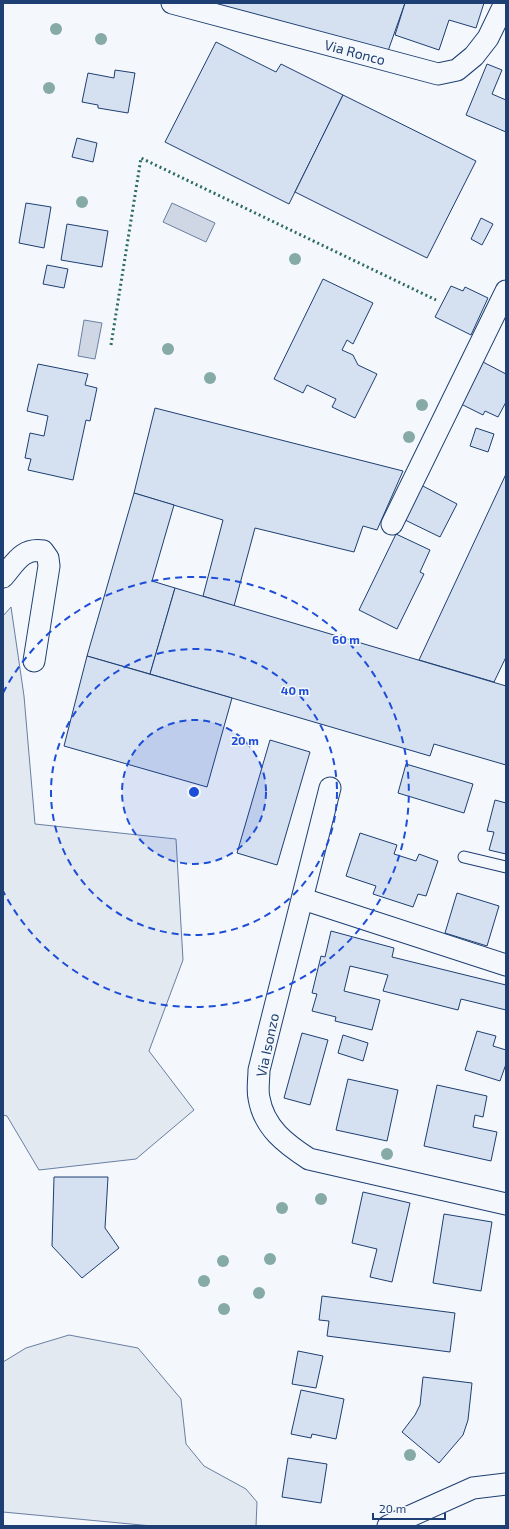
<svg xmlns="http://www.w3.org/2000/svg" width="509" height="1529" font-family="'Exo 2',sans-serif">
<rect width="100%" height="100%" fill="#f4f7fb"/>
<g fill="#e3e9f0" stroke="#687fa3">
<path d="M11 607 24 696 35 824 176 839 183 960 149 1051 194 1110 136 1159 39 1170 7 1116 3 1115V616Z"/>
<path d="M69 1335 138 1348 181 1399 186 1444 204 1466 246 1489 257 1502 256 1526H152L3 1512V1362L26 1348Z"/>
</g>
<g fill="#cfd7e4" stroke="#687fa3">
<path d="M172 203 215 223 206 242 163 222Z"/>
<path d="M84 320 102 323 95 359 78 356Z"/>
</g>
<g fill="#d5e0f0" stroke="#1d3f73">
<path d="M208 3H405L388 51Z"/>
<path d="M405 3H484L476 28 449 20 439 50 395 35Z"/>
<path d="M216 42 276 72 281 64 343 95 289 204 165 142Z"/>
<path d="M487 64 502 70 492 94 506 100V132L466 115Z"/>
<path d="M115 70 135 73 128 113 98 108V105L82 102 88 73 114 78Z"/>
<path d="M343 95 476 161 427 258 295 192Z"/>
<path d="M77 138 97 143 93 162 72 157Z"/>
<path d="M26 203 51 207 44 248 19 243Z"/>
<path d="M481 218 493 224 482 245 471 239Z"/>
<path d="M67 224 108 231 102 267 61 260Z"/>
<path d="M47 265 68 269 64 288 43 284Z"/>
<path d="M323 279 373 303 353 344 347 340 342 350 353 355 358 365 377 374 355 418 332 407 336 399 307 385 303 393 274 379Z"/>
<path d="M451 286 463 291 465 287 488 298 471 335 435 317Z"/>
<path d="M483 362 506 374V402L498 417 485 411 483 415 461 404Z"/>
<path d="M38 364 88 374 85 385 97 388 90 421 86 420 73 480 28 470 31 459 25 458 30 433 44 436 48 416 27 411Z"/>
<path d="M155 408 403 471 377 530 363 526 354 552 255 528 234 606 203 596 223 520 134 493Z"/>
<path d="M476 428 494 434 488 452 470 446Z"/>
<path d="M506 474V657L494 682 419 660Z"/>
<path d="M421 485 457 504 440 537 403 519Z"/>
<path d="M134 493 174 505 152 581 175 588 150 674 87 656Z"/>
<path d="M396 534 430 550 420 572 424 574 397 629 359 610Z"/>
<path d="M175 588 506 686V765L434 744 430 756 150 674Z"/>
<path d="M87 656 232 698 207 787 64 746Z"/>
<path d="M270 740 310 752 277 865 237 853Z"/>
<path d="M406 764 473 784 464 813 398 793Z"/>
<path d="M495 800 506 803V854L489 850 494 832 487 831Z"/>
<path d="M360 833 397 845 394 854 416 861 419 854 438 861 426 896 418 894 413 907 373 894 376 886 346 876Z"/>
<path d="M457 893 499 906 487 946 445 933Z"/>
<path d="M331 931 394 948 392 957 506 985V1010L461 999 458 1010 383 991 388 975 350 966 344 991 380 1000 372 1030 335 1021 336 1017 312 1011 317 994 312 993 321 956 325 957Z"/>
<path d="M477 1031 496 1036 493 1046 506 1050V1064L500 1081 465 1070Z"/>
<path d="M302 1033 328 1040 310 1105 284 1098Z"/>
<path d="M343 1035 368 1043 363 1061 338 1053Z"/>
<path d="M348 1079 398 1090 387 1141 336 1130Z"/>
<path d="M437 1085 487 1096 483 1117 475 1115 473 1127 497 1132 491 1161 424 1146Z"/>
<path d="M54 1177H108L105 1228 119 1248 82 1278 52 1246Z"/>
<path d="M363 1192 410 1203 392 1282 370 1277 377 1249 352 1243Z"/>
<path d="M444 1214 492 1222 481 1291 433 1283Z"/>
<path d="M322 1296 455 1313 450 1352 327 1336 329 1321 319 1320Z"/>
<path d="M298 1351 323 1356 316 1388 292 1384Z"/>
<path d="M423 1377 472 1383 468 1420 463 1435 439 1463 402 1432 415 1415 420 1405Z"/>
<path d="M301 1390 344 1399 336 1439 312 1434 311 1438 291 1434Z"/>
<path d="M288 1458 327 1464 321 1503 282 1497Z"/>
</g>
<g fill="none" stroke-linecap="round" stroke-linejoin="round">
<g stroke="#1d3f73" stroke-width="13">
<path id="lane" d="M464 857 506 867"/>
</g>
<g stroke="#1d3f73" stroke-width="23">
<g id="street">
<path d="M172 3 438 74 457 70 474 56 488 38 505 3"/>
<path d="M392 524 506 291"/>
<path d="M3 577C16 562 22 548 43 551L48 558 49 566 34 661"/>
<path d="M330 788 259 1070C259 1079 257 1090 259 1098 264 1128 286 1144 309 1159L506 1204"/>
<path d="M303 899 506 965"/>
<path d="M388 1526 473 1488 506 1484"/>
</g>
</g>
<use href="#lane" stroke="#f4f7fb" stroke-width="11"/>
<use href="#street" stroke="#f4f7fb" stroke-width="21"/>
<path stroke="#2c6c60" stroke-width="3" stroke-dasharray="2 3" stroke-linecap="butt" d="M111 345 141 158 436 300"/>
</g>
<g fill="#86aba6">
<circle cx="56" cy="29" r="6"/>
<circle cx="101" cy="39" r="6"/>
<circle cx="49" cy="88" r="6"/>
<circle cx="82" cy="202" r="6"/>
<circle cx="295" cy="259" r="6"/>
<circle cx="168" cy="349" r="6"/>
<circle cx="210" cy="378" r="6"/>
<circle cx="422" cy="405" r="6"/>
<circle cx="409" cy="437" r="6"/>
<circle cx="387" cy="1154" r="6"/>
<circle cx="321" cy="1199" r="6"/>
<circle cx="282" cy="1208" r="6"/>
<circle cx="270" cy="1259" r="6"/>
<circle cx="223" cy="1261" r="6"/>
<circle cx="204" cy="1281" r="6"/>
<circle cx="259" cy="1293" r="6"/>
<circle cx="224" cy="1309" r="6"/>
<circle cx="410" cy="1455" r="6"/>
</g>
<circle cx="194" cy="792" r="72" fill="#1d4ed8" fill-opacity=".12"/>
<g fill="none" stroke="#1d4ed8" stroke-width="2" stroke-dasharray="7 5">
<circle cx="194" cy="792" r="72"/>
<circle cx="194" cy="792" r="143"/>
<path d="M3 693A215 215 0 1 1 3 891"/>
</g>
<g text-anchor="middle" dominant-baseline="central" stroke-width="3" stroke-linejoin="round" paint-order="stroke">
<g font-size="14" fill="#1d3f73" stroke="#f4f7fb">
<text transform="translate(355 52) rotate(15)">Via Ronco</text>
<text transform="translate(267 1045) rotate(-78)">Via Isonzo</text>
</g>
</g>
<circle cx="194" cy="792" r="6" fill="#1d4ed8" stroke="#f4f7fb" stroke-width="2"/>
<g font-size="12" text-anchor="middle" font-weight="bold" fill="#1d4ed8" stroke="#f4f7fb" stroke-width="3" stroke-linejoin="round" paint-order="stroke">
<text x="346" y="644">60 m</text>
<text x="295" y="695">40 m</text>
<text x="245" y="745">20 m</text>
</g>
<rect width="509" height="1529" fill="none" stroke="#1d3f73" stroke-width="8"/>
<path d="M373 1513v6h72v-6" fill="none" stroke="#1d3f73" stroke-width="2"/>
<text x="379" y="1513" font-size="12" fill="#1d3f73" stroke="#f4f7fb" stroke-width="3" paint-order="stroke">20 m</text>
</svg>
